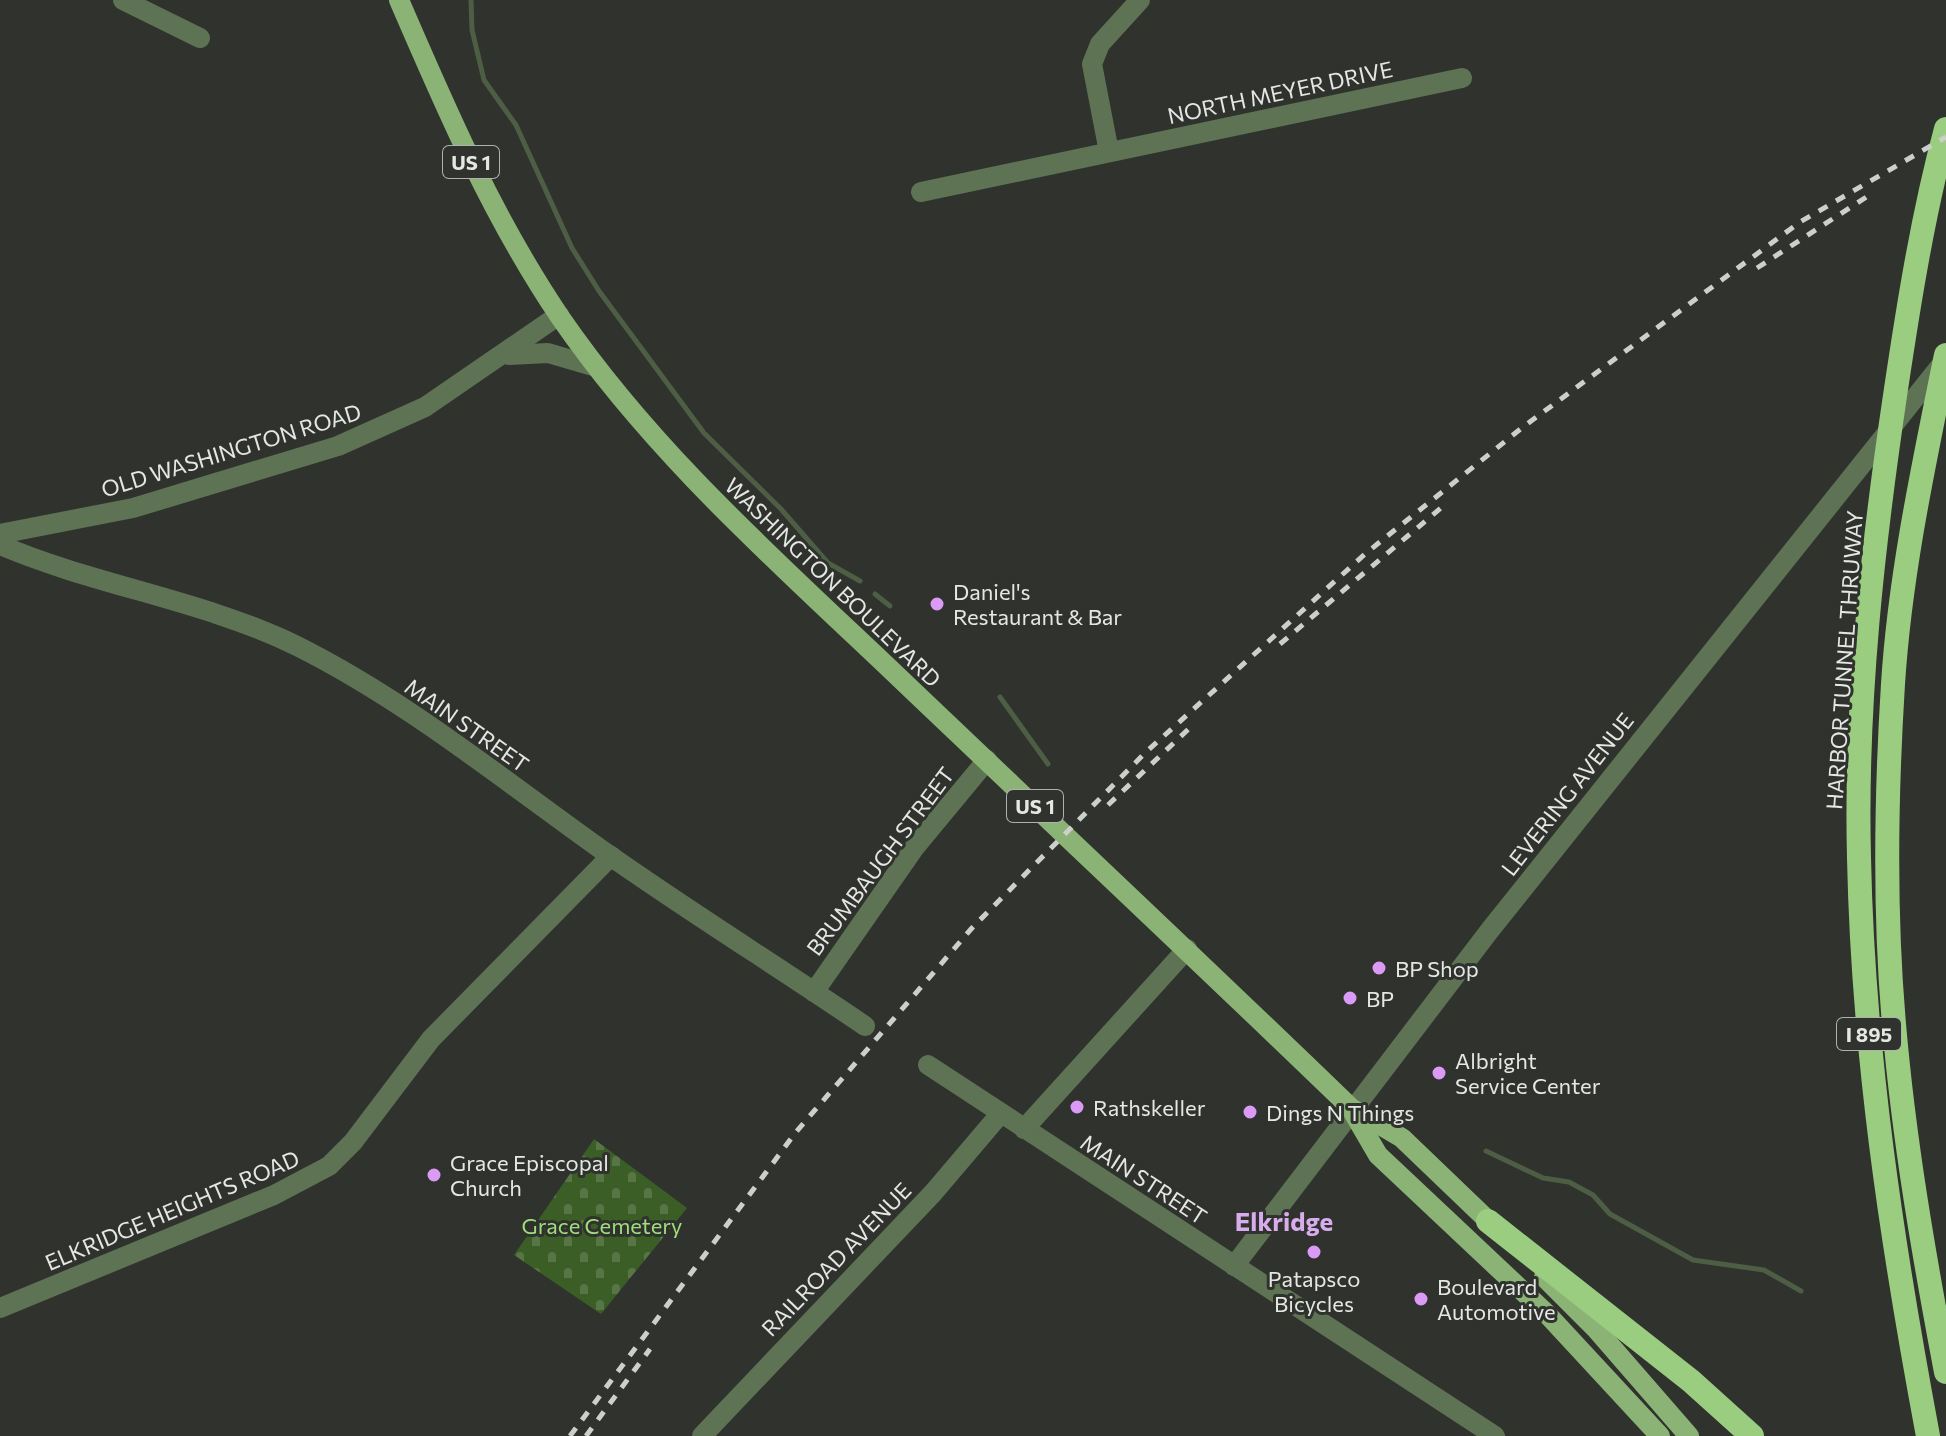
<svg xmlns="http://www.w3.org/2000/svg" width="1946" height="1436" font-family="Commissioner,sans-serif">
<defs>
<pattern id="cemetery-stones" width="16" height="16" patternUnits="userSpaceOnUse" patternTransform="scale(2)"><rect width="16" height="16" fill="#3b5e26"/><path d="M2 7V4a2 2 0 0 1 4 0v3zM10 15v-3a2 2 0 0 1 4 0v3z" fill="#577545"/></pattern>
</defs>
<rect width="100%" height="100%" fill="#2f322d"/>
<path fill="url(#cemetery-stones)" d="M594 1139 687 1208 601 1314 514 1255Z"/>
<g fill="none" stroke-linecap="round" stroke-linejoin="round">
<g stroke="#4e5e45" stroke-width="5">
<path d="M471 0 472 30 484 80 516 125 572 248 599 291 704 433 781 509 828 563 860 581"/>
<path d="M875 594 890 606"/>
<path d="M1000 697 1048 764"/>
<path d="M1486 1151 1543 1178 1569 1182 1593 1195 1610 1214 1693 1260 1764 1270 1801 1291"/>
</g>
<g stroke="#5e7254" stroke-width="20">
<path d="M123 0 200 38"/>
<path d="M1109 152 1092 64 1100 44 1140 0"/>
<path d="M921 192 1462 78"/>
<path d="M509 355 548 353 596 367"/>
<path d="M0 534 133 508 338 446 425 407 559 315"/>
<path d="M0 545C96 586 203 600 297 646 409 702 507 783 609 855 693 914 780 968 865 1026"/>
<path d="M814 992 915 847 987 760"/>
<path d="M928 1065 1495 1436"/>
<path d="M1024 1129 1187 949"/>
<path d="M1234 1266 1490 930 1946 359"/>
<path d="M0 1308 274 1195 329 1166 353 1142 431 1039 611 856"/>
<path d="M702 1436 933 1193 1001 1113"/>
</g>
<g stroke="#8ab375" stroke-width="20">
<path d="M399 0C446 109 493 218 560 317 652 451 772 557 889 668 1043 815 1198 960 1351 1108L1402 1138 1499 1231"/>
<path d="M1353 1112 1378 1155 1547 1314 1660 1436"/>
<path d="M1544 1277 1596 1329 1689 1436"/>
</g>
<g stroke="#9bcd81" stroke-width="24">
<path d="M1946 355C1924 463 1900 574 1893 684 1886 796 1884 911 1894 1024 1904 1141 1924 1256 1946 1372"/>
<path d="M1488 1221 1691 1381 1752 1436"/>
<path d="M1928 1436C1892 1244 1863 1053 1859 858 1855 702 1873 543 1896 389 1909 302 1923 214 1946 129"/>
</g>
<g stroke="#cdcfcd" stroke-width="5" stroke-dasharray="10 10" stroke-linecap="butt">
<path d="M1757 268 1868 196"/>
<path d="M1280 644 1448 502"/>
<path d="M1108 805 1195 723"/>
<path d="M570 1436 796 1132 972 928 1145 753 1365 554 1523 427 1800 222 1946 137"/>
<path d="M586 1436 650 1349"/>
</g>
</g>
<g fill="#da9af6" stroke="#2f322d" stroke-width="3">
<circle cx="937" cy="604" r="8"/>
<circle cx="1379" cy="968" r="8"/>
<circle cx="1350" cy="998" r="8"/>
<circle cx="1439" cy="1073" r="8"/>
<circle cx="1077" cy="1107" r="8"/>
<circle cx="1250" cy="1112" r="8"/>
<circle cx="434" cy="1175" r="8"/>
<circle cx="1314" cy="1252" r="8"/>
<circle cx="1421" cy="1299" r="8"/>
</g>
<g text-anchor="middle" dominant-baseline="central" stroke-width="6" stroke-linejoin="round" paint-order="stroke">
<g fill="#2f322d" stroke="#aeb1ae" stroke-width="2">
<rect x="443" y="146" width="56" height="32" rx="6"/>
<rect x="1007" y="790" width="56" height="32" rx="6"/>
<rect x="1837" y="1018" width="64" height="32" rx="6"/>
</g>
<g font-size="20" font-weight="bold" fill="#e5e7e5">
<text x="471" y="162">US 1</text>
<text x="1035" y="806">US 1</text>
<text x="1869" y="1034">I 895</text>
</g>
<g font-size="22" fill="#e5e7e5" stroke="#2f322d">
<text transform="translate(1280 92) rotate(-12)">NORTH MEYER DRIVE</text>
<text transform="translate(231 450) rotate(-17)">OLD WASHINGTON ROAD</text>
<text transform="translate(833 582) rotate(44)">WASHINGTON BOULEVARD</text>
<text transform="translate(1844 660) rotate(-86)">HARBOR TUNNEL THRUWAY</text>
<text transform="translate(467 725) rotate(35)">MAIN STREET</text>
<text transform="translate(1567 794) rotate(-52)">LEVERING AVENUE</text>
<text transform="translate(880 861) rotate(-53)">BRUMBAUGH STREET</text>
<text transform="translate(1144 1179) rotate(33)">MAIN STREET</text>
<text transform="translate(172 1210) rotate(-23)">ELKRIDGE HEIGHTS ROAD</text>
<text transform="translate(836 1259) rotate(-46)">RAILROAD AVENUE</text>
</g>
<g font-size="22" fill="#e5e7e5" stroke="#2f322d" text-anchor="start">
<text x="953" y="591">Daniel's<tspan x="953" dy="25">Restaurant &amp; Bar</tspan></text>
<text x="1395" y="968">BP Shop</text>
<text x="1366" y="998">BP</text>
<text x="1455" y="1060">Albright<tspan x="1455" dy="25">Service Center</tspan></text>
<text x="1093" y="1107">Rathskeller</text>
<text x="1266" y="1112">Dings N Things</text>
<text x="450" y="1162">Grace Episcopal<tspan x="450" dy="25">Church</tspan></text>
<text x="1314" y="1278" text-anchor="middle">Patapsco<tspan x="1314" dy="25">Bicycles</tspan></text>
<text x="1437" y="1286">Boulevard<tspan x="1437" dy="25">Automotive</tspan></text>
</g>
<g font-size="22" fill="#9fde7c" stroke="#2f322d">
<text x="602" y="1225">Grace Cemetery</text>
</g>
<g font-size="26" font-weight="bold" fill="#d9aded" stroke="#2f322d">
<text x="1284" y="1220">Elkridge</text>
</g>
</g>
</svg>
